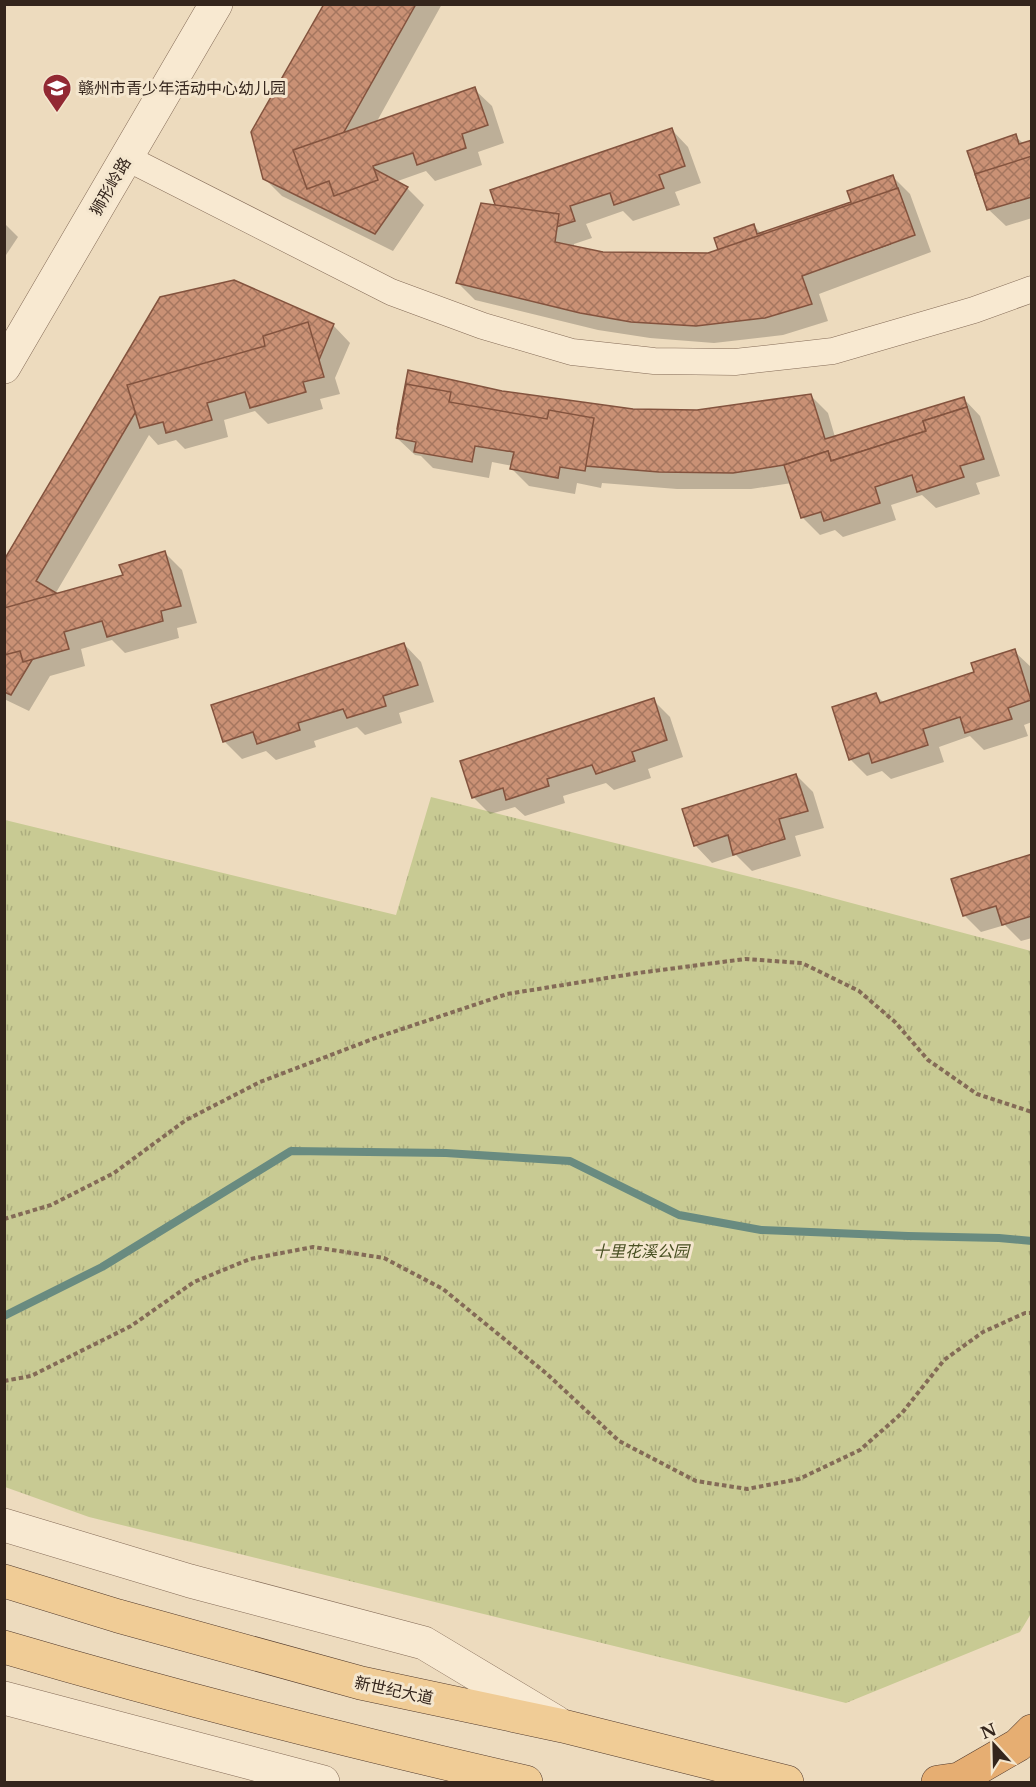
<svg xmlns="http://www.w3.org/2000/svg" width="1036" height="1787" font-family="'Libre Baskerville','Noto Sans SC',serif">
<defs>
<pattern id="park-tufts" width="24" height="20" patternUnits="userSpaceOnUse" patternTransform="scale(1.5)"><rect width="24" height="20" fill="#c8ca93"/><path d="M3 7l-1-3M5 7V3M7 7l1-3M15 17l-1-3M17 17v-4M19 17l1-3" fill="none" stroke="#acad7e"/></pattern>
<pattern id="building-cross-hatch" width="8" height="8" patternUnits="userSpaceOnUse" patternTransform="scale(1.5)"><rect width="8" height="8" fill="#ca9175"/><path d="M0 0l8 8M0 8l8-8" fill="none" stroke="#a5765f"/></pattern>
</defs>
<rect width="100%" height="100%" fill="#eddbbe"/>
<path fill="url(#park-tufts)" d="M431 797 799 889 1031 951 1032 1612 1020 1632 846 1703 89 1517 5 1487V820L396 915Z"/>
<g fill="#0003">
<path d="M326 4H442L376 123 474 89 492 106 504 143 478 152 482 165 435 181 426 171 395 182 407 188 424 205 393 251 282 196 264 178Z"/>
<path d="M671 129 688 147 701 183 675 192 680 205 633 221 623 211 586 224 592 238 574 244V248L603 254 708 255 720 250 753 225 762 234 852 202 893 177 910 194 931 252 819 294 828 321 783 335 714 343 650 338 598 330 475 300 458 283 498 207Z"/>
<path d="M1015 136 1024 144 1032 142V218L1006 226 988 209Z"/>
<path d="M4 223 18 237 4 258Z"/>
<path d="M161 299 333 325 350 343 335 378 340 394 320 399 323 409 268 424 255 411 224 420 228 437 185 449 176 440 158 445 149 435 54 596 124 576 165 553 182 570 197 623 177 628 179 638 125 653 112 640 81 649 85 666 50 676 29 711 4 699V563Z"/>
<path d="M501 393 633 411H697L811 396 828 413 835 437 963 398 980 416 1000 476 976 483 980 494 936 508 922 495 891 505 896 520 843 537 835 530 820 535 802 517 792 483 751 489H677L602 483 601 488 577 483 575 494 529 486 512 469 513 466 492 462 489 478 433 468 421 456 415 455 397 438Z"/>
<path d="M404 644 421 662 434 702 399 713 402 723 365 735 357 727 314 741 316 747 276 760 266 751 242 759 224 741Z"/>
<path d="M1014 651 1032 668V722L1024 725 1028 736 984 750 970 736 939 747 944 762 891 779 882 771 867 776 850 759 876 695 884 703 976 673Z"/>
<path d="M653 700 670 717 683 757 648 769 651 778 614 790 606 783 563 796 565 803 525 816 515 807 490 814 473 797Z"/>
<path d="M796 775 813 792 824 828 795 836 801 856 752 871 736 855 712 863 695 845Z"/>
<path d="M1032 856V938L1021 941 1005 925 981 932 964 915Z"/>
</g>
<g fill="none" stroke-linecap="round" stroke-linejoin="round">
<path stroke="#698b80" stroke-width="8" d="M4 1316 102 1267 291 1151 446 1153 570 1161 679 1215 761 1230 908 1236 999 1238 1032 1241"/>
</g>
<g fill="url(#building-cross-hatch)" stroke="#83533e" stroke-width="1.5">
<path d="M324 4H416L335 148 408 187 375 234 263 179 251 132Z"/>
<path d="M475 87 488 125 462 134 466 148 417 165 413 153 373 166 378 180 334 196 329 181 307 189 293 150Z"/>
<path d="M672 128 685 166 659 175 664 188 614 205 610 193 570 206 575 221 531 235 526 221 503 228 490 190Z"/>
<path d="M1016 134 1019 144 1032 140V196L1014 202 1009 189 983 197 967 151Z"/>
<path d="M1032 156V197L987 210 975 174Z"/>
<path d="M893 175 909 222 885 230 890 244 841 261 837 249 798 262 802 276 758 291 752 277 730 285 714 238 754 224 757 234 851 202 847 191Z"/>
<path d="M898 188 915 235 802 276 812 304 765 318 696 326 631 322 580 313 456 283 481 203 559 214 555 242 603 252 708 253Z"/>
<path d="M234 280 334 324 319 360 135 413 36 581 68 600 11 695 4 692V560L160 297Z"/>
<path d="M308 322 324 377 303 382 306 392 250 408 245 392 207 403 212 420 166 433 163 422 140 428 127 385 265 346 263 336Z"/>
<path d="M408 370 502 391 633 409 697 410 811 394 825 439 964 397 967 407 923 421 926 431 831 461 828 451 784 465 733 473 659 472 585 466 397 429Z"/>
<path d="M406 384 451 392 449 402 547 419 549 410 594 418 585 471 560 467 558 478 510 469 514 452 475 446 472 462 414 452 416 442 396 438Z"/>
<path d="M967 407 984 459 960 466 964 477 917 492 912 475 875 487 880 503 824 521 821 512 801 518 784 465 828 451 831 461 926 431 923 421Z"/>
<path d="M165 551 181 606 161 611 163 621 107 637 102 621 64 632 69 649 23 662 20 651 4 655V608L123 575 119 565Z"/>
<path d="M404 643 418 685 383 696 386 706 347 718 343 709 298 723 300 730 257 744 253 732 223 742 211 705Z"/>
<path d="M1015 649 1031 700 1008 708 1012 719 965 733 960 717 923 729 928 745 872 763 869 753 849 760 832 707 876 693 880 703 974 672 971 663Z"/>
<path d="M654 698 667 740 632 752 635 761 596 774 592 765 547 779 549 786 506 800 503 788 472 798 460 761Z"/>
<path d="M796 774 808 811 779 819 785 839 733 855 728 835 694 846 682 809Z"/>
<path d="M1032 854V916L1002 925 996 906 963 916 951 879Z"/>
</g>
<g fill="none" stroke-linecap="round" stroke-linejoin="round">
<g stroke="#846b57" stroke-width="27">
<path id="minor" d="M127 158 391 292 483 326 572 352 654 361 735 362 833 351 974 310 1032 289"/>
</g>
<g stroke="#846b57" stroke-width="34">
<g id="tertiary">
<path d="M4 367 216 4"/>
<path d="M4 1525 190 1581 424 1643 556 1722"/>
<path d="M4 1698 323 1782"/>
</g>
</g>
<g stroke="#523a2c" stroke-width="34">
<g id="primary">
<path d="M4 1581 118 1616 361 1683 563 1726 787 1782"/>
<path d="M4 1647C177 1698 351 1742 526 1782"/>
</g>
</g>
<g stroke="#523a2c" stroke-width="34">
<path id="trunk" d="M938 1782 959 1779 1018 1745 1032 1731"/>
</g>
<g stroke="#846b57" stroke-width="4" stroke-dasharray="4.5 3" stroke-linecap="butt">
<path d="M4 1219 51 1205 114 1173 186 1120 260 1082 378 1037 507 994 638 973 745 959 802 963 859 991 895 1022 928 1060 977 1094 1032 1112"/>
<path d="M4 1381 31 1376 131 1326 194 1282 250 1259 313 1247 384 1258 443 1289 547 1374 619 1441 696 1481 747 1489 799 1479 860 1450 902 1413 944 1360 983 1332 1025 1313H1032"/>
</g>
<use href="#minor" stroke="#f8e9d1" stroke-width="26"/>
<use href="#tertiary" stroke="#f8e9d1" stroke-width="33"/>
<use href="#primary" stroke="#f0cc96" stroke-width="33"/>
<use href="#trunk" stroke="#e6ae72" stroke-width="33"/>
</g>
<defs>
<g id="school-pin" transform="scale(1.5)"><path d="M0 17L-7.5 6A9.5 9.5 0 1 1 7.5 6Z" fill="#922933" stroke="#f4e6ce"/><path d="M0-5L7-2L0 1L-7-2ZM-4 1L0 2.5L4 1V4Q0 6-4 4Z" fill="#fff"/></g>
</defs>
<g fill-rule="evenodd">
<use href="#school-pin" x="57" y="88"/>
</g>
<g text-anchor="middle" dominant-baseline="central" stroke-width="6" stroke-linejoin="round" paint-order="stroke">
<g font-size="16" fill="#34251c" stroke="#f4e6ce" text-anchor="start">
<text x="78" y="88">赣州市青少年活动中心幼儿园</text>
</g>
<g font-size="16" fill="#34251c" stroke="#f4e6ce">
<text transform="translate(110 186) rotate(-60)">狮形岭路</text>
<text transform="translate(394 1690) rotate(12)">新世纪大道</text>
</g>
<g font-size="16" font-style="italic" fill="#495023" stroke="#f4e6ce">
<text x="641" y="1251">十里花溪公园</text>
</g>
</g>
<rect width="1036" height="1787" fill="none" stroke="#34251c" stroke-width="12"/>
<g transform="translate(994 1745) rotate(338)" stroke="#f4e6ce" stroke-width="4.5" paint-order="stroke">
<path d="M0-4.5L10 22L0 15L-10 22Z" fill="#34251c"/>
<text y="-9" font-size="16" font-weight="bold" text-anchor="middle" fill="#34251c">N</text>
</g>
</svg>
